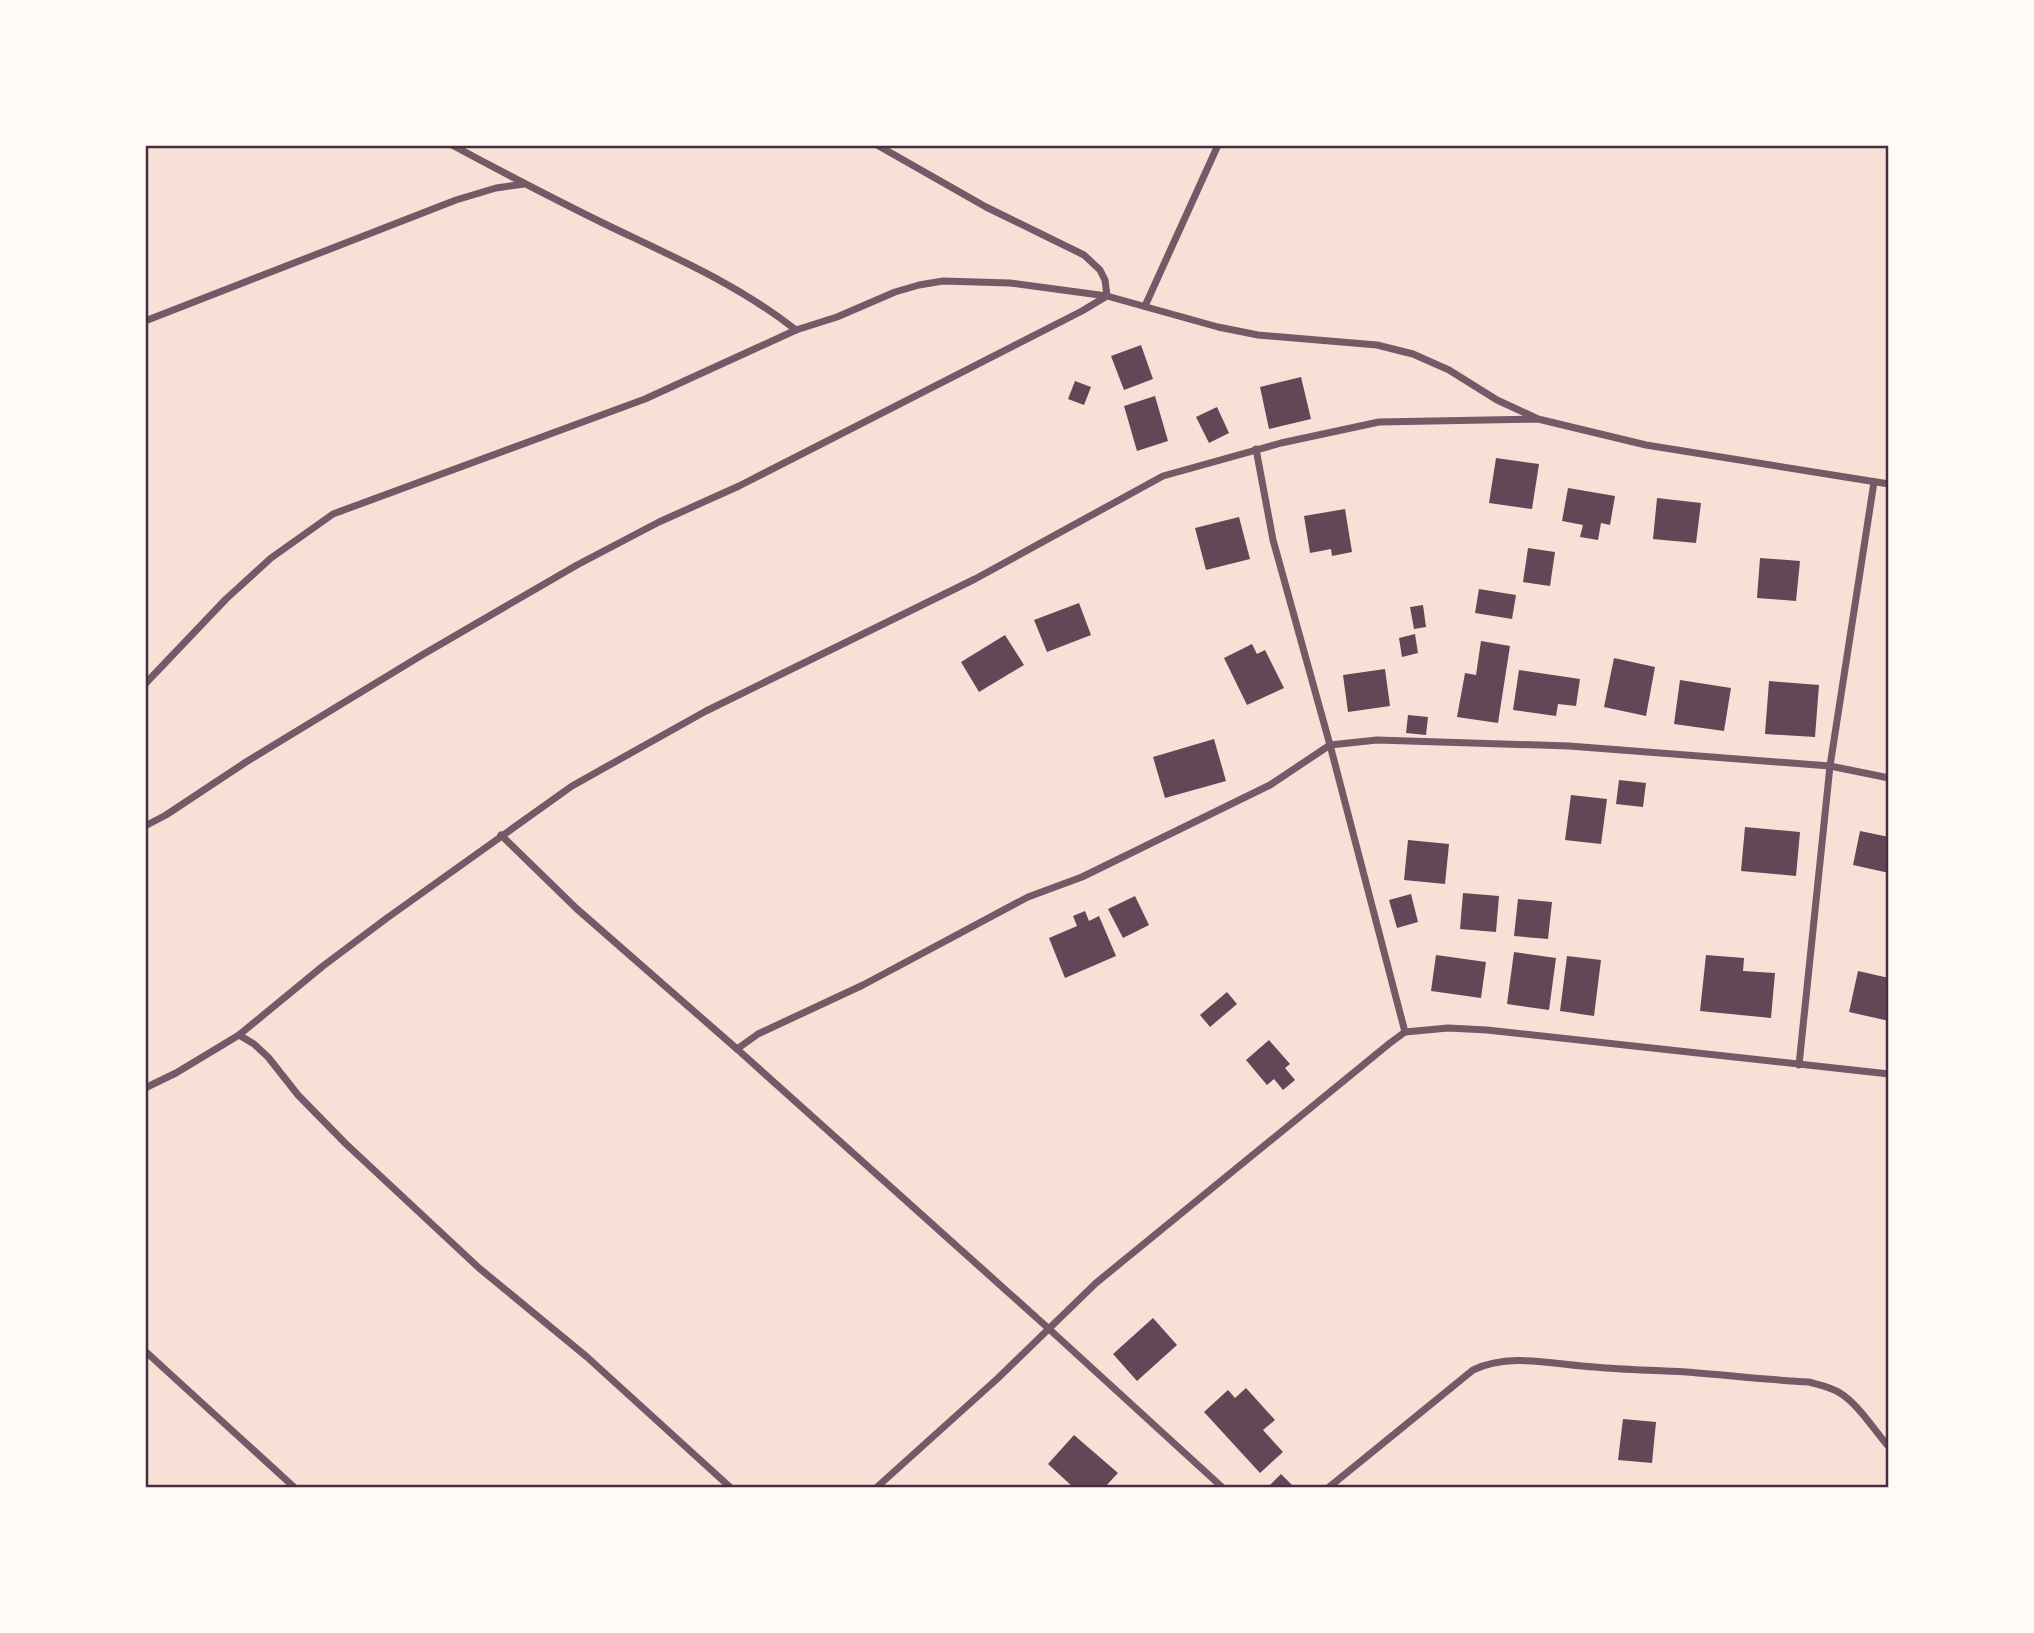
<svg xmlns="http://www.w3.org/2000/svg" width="2034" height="1633" font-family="'IBM Plex Sans',sans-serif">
<rect width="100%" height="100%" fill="#f7e1d7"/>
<g fill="#644757">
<path d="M1141 345 1153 379 1124 390 1111 356Z"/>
<path d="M1301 377 1311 419 1269 429 1260 387Z"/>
<path d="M1075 381 1091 387 1084 405 1068 399Z"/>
<path d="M1155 396 1168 441 1137 451 1124 406Z"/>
<path d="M1217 407 1229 433 1209 443 1196 417Z"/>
<path d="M1496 458 1539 464 1532 509 1489 503Z"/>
<path d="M1568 488 1615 496 1610 525 1601 523 1598 540 1580 537 1583 525 1562 521Z"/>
<path d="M1657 498 1701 503 1696 543 1653 539Z"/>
<path d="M1345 509 1352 552 1332 556 1331 549 1310 553 1304 516Z"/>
<path d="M1239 517 1250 559 1206 570 1195 528Z"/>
<path d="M1528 548 1555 552 1550 586 1523 582Z"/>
<path d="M1760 558 1800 561 1796 601 1757 598Z"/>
<path d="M1479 589 1516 595 1512 619 1475 613Z"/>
<path d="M1079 603 1091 635 1047 652 1034 620Z"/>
<path d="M1423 605 1426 627 1414 629 1410 607Z"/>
<path d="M1415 634 1418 653 1402 657 1399 638Z"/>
<path d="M1005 635 1024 665 979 692 961 662Z"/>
<path d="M1481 641 1510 646 1498 723 1457 717 1465 673 1476 675Z"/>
<path d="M1252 644 1257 654 1265 650 1284 688 1247 705 1224 658Z"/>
<path d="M1614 658 1655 667 1646 716 1604 707Z"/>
<path d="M1385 669 1390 706 1348 712 1343 675Z"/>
<path d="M1519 670 1580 679 1576 706 1558 704 1556 716 1513 710Z"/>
<path d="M1680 680 1731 688 1724 731 1674 724Z"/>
<path d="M1769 681 1819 685 1815 737 1765 734Z"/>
<path d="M1408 715 1428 717 1426 735 1406 733Z"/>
<path d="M1214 739 1226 781 1165 798 1153 757Z"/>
<path d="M1619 780 1646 783 1643 807 1616 804Z"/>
<path d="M1571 795 1607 799 1601 844 1565 840Z"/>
<path d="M1745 827 1800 832 1796 876 1741 871Z"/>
<path d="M1860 831 1889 837V873L1853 865Z"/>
<path d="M1408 840 1449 844 1445 884 1404 880Z"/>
<path d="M1463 893 1499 896 1496 932 1460 929Z"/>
<path d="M1411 894 1418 922 1397 928 1389 900Z"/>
<path d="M1135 896 1149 925 1123 938 1108 909Z"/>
<path d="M1518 899 1552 902 1548 939 1514 936Z"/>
<path d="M1085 911 1089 921 1099 916 1116 956 1065 978 1049 938 1077 926 1073 916Z"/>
<path d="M1514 952 1556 958 1549 1010 1507 1004Z"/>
<path d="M1436 955 1486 962 1481 998 1431 991Z"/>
<path d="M1706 955 1744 958 1743 971 1775 973 1771 1018 1700 1011Z"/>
<path d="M1567 956 1601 960 1594 1016 1560 1011Z"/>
<path d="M1858 971 1889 978V1021L1849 1012Z"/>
<path d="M1227 992 1237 1004 1210 1027 1200 1015Z"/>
<path d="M1269 1040 1290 1064 1285 1068 1295 1080 1283 1090 1274 1079 1267 1085 1246 1060Z"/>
<path d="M1153 1318 1177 1345 1137 1381 1113 1354Z"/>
<path d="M1246 1388 1275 1420 1263 1430 1283 1452 1260 1473 1204 1412 1228 1390 1235 1398Z"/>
<path d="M1623 1419 1656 1422 1652 1463 1618 1460Z"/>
<path d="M1074 1435 1118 1473 1104 1488H1074L1048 1464Z"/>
<path d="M1281 1474 1295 1488H1267Z"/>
</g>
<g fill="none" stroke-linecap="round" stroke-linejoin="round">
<g stroke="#755966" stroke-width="7">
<path d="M452 145C504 173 556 200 609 226 674 257 739 285 796 330"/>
<path d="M1145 306 1218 145"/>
<path d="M145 321 456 200 496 188 524 184"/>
<path d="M1256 449 1273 540 1330 745 1405 1032"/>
<path d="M145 684 226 599 271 558 333 514 645 399 796 330 837 317 895 292 919 285 943 281 1010 283 1107 296 1218 327 1258 335 1377 345 1413 354 1449 370 1497 400 1536 418"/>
<path d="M145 826 166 815 246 762 422 655 577 565 659 522 739 486 1082 311 1107 296 1105 280 1100 270 1084 255 986 207 877 145"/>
<path d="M501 835 577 909 737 1049 758 1034 863 985 1028 897 1082 877 1270 785 1330 745 1377 740 1569 746 1830 766 1889 778"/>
<path d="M239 1035 254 1044 268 1057 298 1095 346 1144 479 1268 587 1357 731 1488"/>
<path d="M737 1049 1048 1328 1223 1488"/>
<path d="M1799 1065 1830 766 1874 482"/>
<path d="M145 1088 176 1073 239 1035 323 966 387 918 572 786 706 711 975 579 1163 476 1281 443 1379 422 1538 419 1646 445 1889 484"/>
<path d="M145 1351 295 1488"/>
<path d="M876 1488 997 1379 1096 1283 1390 1043 1405 1032 1448 1028 1487 1030 1889 1074"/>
<path d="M1328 1488 1473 1370C1511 1352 1555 1365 1595 1367 1625 1370 1655 1370 1686 1372 1727 1375 1768 1380 1809 1382 1820 1385 1831 1387 1840 1393 1858 1404 1874 1430 1889 1447"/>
</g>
</g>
<rect width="2034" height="1633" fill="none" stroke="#fffaf5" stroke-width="294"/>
<rect x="147" y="147" width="1740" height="1339" fill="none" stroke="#4a2c40" stroke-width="2.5"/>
</svg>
